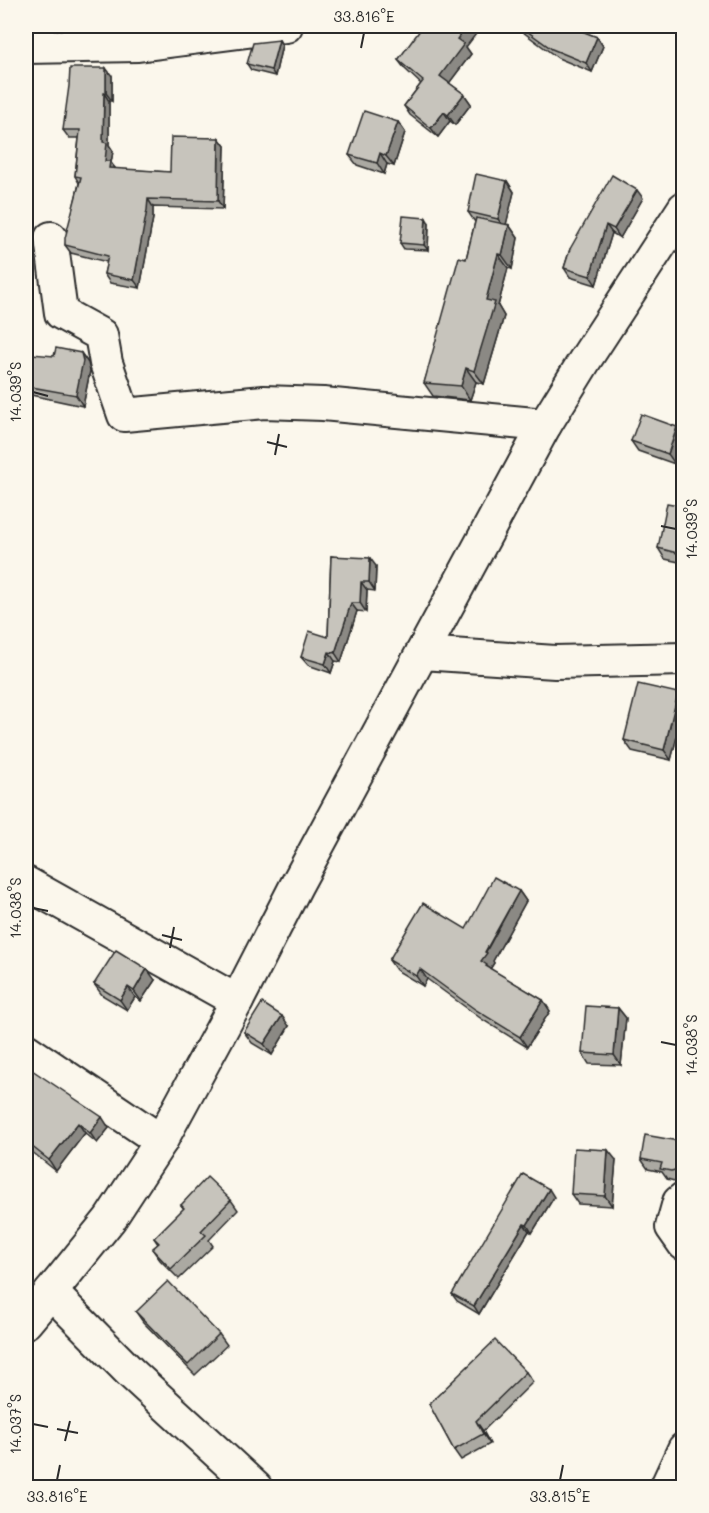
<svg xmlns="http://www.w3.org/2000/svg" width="709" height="1513" font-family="Mali,sans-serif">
<rect width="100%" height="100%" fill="#fbf7ec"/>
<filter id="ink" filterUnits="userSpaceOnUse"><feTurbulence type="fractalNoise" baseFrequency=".0167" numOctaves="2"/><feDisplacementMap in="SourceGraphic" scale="12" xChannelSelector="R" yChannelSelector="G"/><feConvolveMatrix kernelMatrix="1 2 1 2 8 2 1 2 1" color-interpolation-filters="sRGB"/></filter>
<g filter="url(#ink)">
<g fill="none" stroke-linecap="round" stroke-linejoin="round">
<g stroke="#2b2b2b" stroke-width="36">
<g id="minor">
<path d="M26 47 138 45 286 26"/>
<path d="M51 238 61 313 101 335 106 363 124 415 264 402 323 404 545 425"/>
<path d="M422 653 555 662 684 659"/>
<path d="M26 883 237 1001"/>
<path d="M26 1050 161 1141"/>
<path d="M684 1198 679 1202 672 1227 684 1244"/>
<path d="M51 1292 130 1372 256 1488"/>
<path d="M26 1322 51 1292 110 1219 161 1141 237 1001 296 886 545 425 585 360 684 208"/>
<path d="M666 1488 684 1449"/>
</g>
</g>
<use href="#minor" stroke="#fbf7ec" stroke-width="32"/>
</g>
<g fill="#aba9a2" stroke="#2b2b2b" stroke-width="1.5">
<path d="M515 26H569L597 37 603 46 592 72 558 58Z"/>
<path d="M279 40 282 45 275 76 251 70 247 64Z"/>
<path d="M466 47 471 54 449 83 464 94 471 104 455 125 450 121 438 137 410 115 404 106 421 84 405 69 398 60Z"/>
<path d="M112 76V101H109V145L113 151 111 163 115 169 170 172 219 138 225 146 223 209 153 207V218L140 288 110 283 104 274 107 262 71 253 65 245 79 183 75 176 79 138H69L63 130Z"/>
<path d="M398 122 405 132 394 166 387 164 384 174 357 165 349 155Z"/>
<path d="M507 181 514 192 506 224 509 225 518 238 512 269 508 268 498 306 504 316 484 384 476 382 470 400 433 396 424 383 466 259 475 222 468 212Z"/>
<path d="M643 198 620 238 612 233 596 285 570 277 564 268 570 249Z"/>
<path d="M429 223 428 250 404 249 400 243Z"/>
<path d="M81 353 88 363 90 371 83 406 31 395 26 388V377L54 356Z"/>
<path d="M677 427 684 436V441L675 464 638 451 631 441Z"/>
<path d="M684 506V563L665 559 658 548Z"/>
<path d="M331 556 376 566 375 591 367 590 366 612 357 611 341 662 335 661 331 673 308 665 301 657 328 637Z"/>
<path d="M678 693 684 701V709L671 760 632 751 624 740Z"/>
<path d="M519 891 526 901 493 961 494 963 490 969 543 1000 550 1011 527 1047 483 1020 427 979 423 986 396 970 389 960 466 929Z"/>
<path d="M155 980 141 1001 135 997 127 1010 102 995 94 984Z"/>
<path d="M618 1008 626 1018 621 1065 589 1064 582 1053Z"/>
<path d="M289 1026 272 1055 252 1043 244 1032Z"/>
<path d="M26 1066 109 1128 97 1143 85 1133 56 1171 26 1147Z"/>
<path d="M684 1142V1180L678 1182 667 1179 662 1172 648 1169 641 1159Z"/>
<path d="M616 1160 612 1206 578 1204 571 1194Z"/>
<path d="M554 1197 532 1233 529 1231 479 1314 457 1301 452 1294Z"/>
<path d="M231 1200 238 1210 209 1240 213 1246 179 1279 160 1260 152 1249 158 1244 154 1238 184 1209 181 1205Z"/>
<path d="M136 1312 219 1334 227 1345 195 1375 143 1322Z"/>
<path d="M526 1372 533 1382 483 1431 490 1444 461 1460 454 1450 429 1404Z"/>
</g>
<g fill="#8b8984" stroke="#2b2b2b" stroke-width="1.5">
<path d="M467 26H482L466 47 471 54 447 86 440 76 457 39Z"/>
<path d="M597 37 603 46 592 72 586 63Z"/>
<path d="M279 40 282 45 275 76 271 70Z"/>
<path d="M106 68 112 76V101L106 93Z"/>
<path d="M104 93 109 101V145L113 151 111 163 116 169 115 177 105 161 103 142Z"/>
<path d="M464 94 471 104 455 125 448 115Z"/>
<path d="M444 112 450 121 438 137 431 128Z"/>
<path d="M398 122 405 132 394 166 386 156Z"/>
<path d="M219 138 225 146 223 209 218 201Z"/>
<path d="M380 153 387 164 384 174 377 163Z"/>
<path d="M507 181 514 192 505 229 498 219Z"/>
<path d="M637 190 643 198 620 238 614 229Z"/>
<path d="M148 199 153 207V218L140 288 134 280Z"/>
<path d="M426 218 429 223 428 250 424 245Z"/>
<path d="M509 225 518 238 512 269 502 255Z"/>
<path d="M606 225 612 233 596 285 590 276Z"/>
<path d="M498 254 508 268 498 306 504 316 484 384 474 371 486 300Z"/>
<path d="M81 353 88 363 90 371 83 406 76 395Z"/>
<path d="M466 368 476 382 470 400 461 386Z"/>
<path d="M677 427 684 436V441L675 464 668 454Z"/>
<path d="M370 558 376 566 375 591 369 582Z"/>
<path d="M361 582 367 590 366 612 360 603Z"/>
<path d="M351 603 357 611 341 662 335 653Z"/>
<path d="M329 652 335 661 331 673 325 664Z"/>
<path d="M678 693 684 701V709L671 760 664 750Z"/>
<path d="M519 891 526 901 493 961 494 963 490 969 494 975 481 961Z"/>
<path d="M147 969 155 980 141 1001 134 991Z"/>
<path d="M420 969 427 979 423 986 416 976Z"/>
<path d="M128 987 135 997 127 1010 120 1000Z"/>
<path d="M543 1000 550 1011 527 1047 520 1037Z"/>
<path d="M618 1008 626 1018 621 1065 614 1055Z"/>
<path d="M282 1016 289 1026 272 1055 264 1044Z"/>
<path d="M102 1117 109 1128 97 1143 90 1133Z"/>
<path d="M78 1123 85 1133 56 1171 49 1160Z"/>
<path d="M608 1150 616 1160 612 1206 605 1196Z"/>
<path d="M549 1189 554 1197 532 1233 527 1225Z"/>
<path d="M524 1224 529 1231 479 1314 474 1306Z"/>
<path d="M476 1421 483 1431 490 1444 483 1434Z"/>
</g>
<g fill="#c7c4bc" stroke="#2b2b2b" stroke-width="1.5">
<path d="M423 26H467L457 39 464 44 440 76 464 94 448 115 444 112 431 128 404 106 423 81 398 60Z"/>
<path d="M520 26H569L597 37 586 63 552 49Z"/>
<path d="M279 40 271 70 247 64 253 43Z"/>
<path d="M70 68H106V93H104L103 142 107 143 105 161H110L109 168 170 172 171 137 219 138 218 201 148 199 147 210 134 280 104 274 108 256 65 245V238L81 177 75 176 80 130H63L69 86Z"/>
<path d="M364 111 398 122 386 156 380 153 377 163 349 155Z"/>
<path d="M476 174 507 181 498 219 468 212Z"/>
<path d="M612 175 637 190 614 229 606 225 590 276 564 268 570 249Z"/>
<path d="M403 216 426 218 424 245 400 243Z"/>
<path d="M476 218 509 225 502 255 498 254 486 300 495 302 474 371 466 368 461 386 424 383 459 257 466 259Z"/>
<path d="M56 348 81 353 83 361 76 395 26 386V377L32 354 54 356Z"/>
<path d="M641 414 677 427 668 454 631 441Z"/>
<path d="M667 503 684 506V544L681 554 658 548Z"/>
<path d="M331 556 370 558 369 582H361L360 603H351L335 653 329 652 325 664 301 657 309 631 328 637Z"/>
<path d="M638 684 678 693 664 750 624 740Z"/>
<path d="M494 877 519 891 485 952 487 953 481 961 487 965 486 966 543 1000 520 1037 476 1010 420 969 416 976 389 960 423 903 466 929Z"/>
<path d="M116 950 147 969 134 991 128 987 120 1000 94 984Z"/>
<path d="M262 1003 282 1016 264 1044 244 1032Z"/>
<path d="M586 1006 618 1008 614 1055 582 1053Z"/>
<path d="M26 1066 102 1117 90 1133 78 1123 49 1160 26 1142Z"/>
<path d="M645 1135 684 1142V1171L675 1170 671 1171 660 1169 662 1163 641 1159Z"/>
<path d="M574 1148 608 1150 605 1196 571 1194Z"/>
<path d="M523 1174 549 1189 527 1225 524 1224 474 1306 452 1294Z"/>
<path d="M207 1177 231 1200 201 1231 206 1235 171 1269 152 1249 159 1243 154 1238 184 1208 181 1205Z"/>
<path d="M168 1281 219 1334 188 1365 136 1312Z"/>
<path d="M495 1340 526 1372 476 1421 483 1434 454 1450 429 1404Z"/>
</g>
</g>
<path fill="none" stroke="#2b2b2b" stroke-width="2" d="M361 48 364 33M33 392 48 396M267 442 287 447M275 455 279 434M661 526 676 529M33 908 48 911M162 935 182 940M170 948 174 927M661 1042 676 1045M33 1424 48 1427M57 1429 78 1433M65 1441 70 1421M57 1480 60 1465M560 1480 563 1465"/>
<rect width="709" height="1513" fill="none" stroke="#fbf7ec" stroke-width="66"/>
<rect x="33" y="33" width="643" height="1447" fill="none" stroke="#2b2b2b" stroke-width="2"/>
<g font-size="15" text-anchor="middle" fill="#2b2b2b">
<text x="364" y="22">33.816°E</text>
<text transform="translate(16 392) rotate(-90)" y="5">14.039°S</text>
<text transform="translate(692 529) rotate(-90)" y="5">14.039°S</text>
<text transform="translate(16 908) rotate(-90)" y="5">14.038°S</text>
<text transform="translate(692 1045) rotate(-90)" y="5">14.038°S</text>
<text transform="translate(16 1424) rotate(-90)" y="5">14.037°S</text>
<text x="57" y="1502">33.816°E</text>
<text x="560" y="1502">33.815°E</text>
</g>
</svg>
